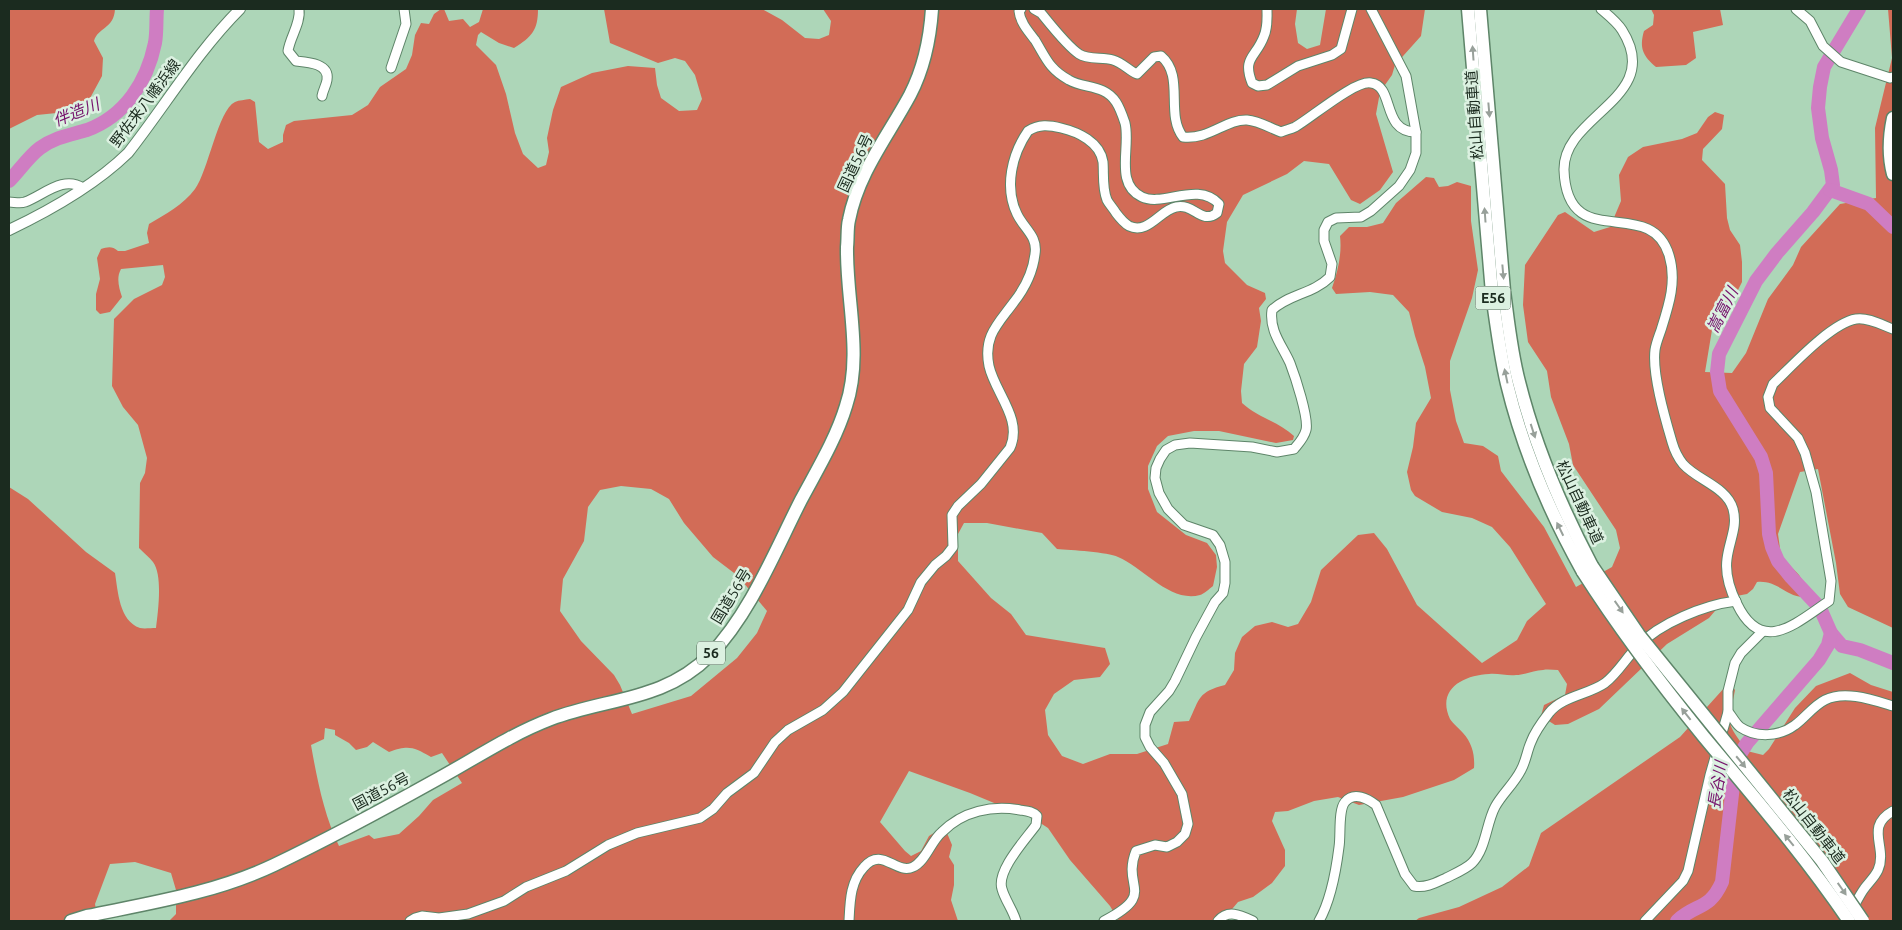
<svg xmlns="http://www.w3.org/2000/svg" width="1902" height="930" font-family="Ubuntu,'Noto Sans JP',sans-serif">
<rect width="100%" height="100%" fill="#add6b8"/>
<g fill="#d26c57" fill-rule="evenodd">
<path d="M9 9H115C114 29 98 27 94 41L103 58 102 76 88 102 76 111 37 115 9 129Z"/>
<path d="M441 9H444L449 21 463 19 470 27 479 22 483 9H538C538 30 532 37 514 48L499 43 481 32 478 35 476 45 496 65 506 94 515 133 523 154 538 168 546 165 549 152 547 138 553 110 561 87 592 73 628 66 655 68 657 85 661 98 679 111 697 110 702 99 695 75 685 61 675 58 658 63 610 43 604 9H762L782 20 805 38 819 39 829 35 831 21 823 9H1297L1295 24 1298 43 1307 49 1320 45 1326 9H1425L1421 36 1395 65 1392 75 1380 92 1376 114 1393 172 1380 190 1360 204 1351 200 1329 164 1304 161 1287 174 1243 195 1227 222 1223 251 1225 263 1247 285 1265 293 1266 299 1259 308 1261 321 1257 347 1244 364 1241 391 1242 403C1257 417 1279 422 1294 436L1293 440 1276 443 1219 431H1194L1168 436 1157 446 1148 466V489L1157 512 1186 535 1207 543 1216 555 1217 567 1213 586C1209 589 1204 594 1200 595 1170 603 1144 568 1118 557 1108 552 1071 550 1057 549L1042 533 987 523H964L958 534V561L991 598 1011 614 1026 635 1105 648 1110 664 1100 677 1074 680 1054 694 1045 710 1048 735 1062 756 1083 764 1110 754H1137L1168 744 1174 722 1189 721C1200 698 1198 692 1225 685L1234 670 1235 653 1242 637 1255 626 1272 622 1288 627 1298 624 1311 602 1321 570 1358 535 1374 533 1387 549 1417 605 1482 663 1517 640 1527 621 1546 604 1510 547 1492 527 1472 518 1442 512 1415 496 1411 490 1407 472 1413 447 1416 423 1431 398 1425 367 1415 336 1409 312 1393 295 1370 292 1336 294 1332 288C1338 271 1342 254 1340 236L1349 227H1367L1383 223 1396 203 1426 177 1434 178 1439 187 1448 186 1457 182 1471 186V221L1478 270 1472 298 1450 361V390L1456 421 1464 443 1483 446 1498 456 1501 471 1544 527 1576 587 1612 567 1620 548 1616 530 1573 465 1569 444 1551 397 1547 371 1528 342 1523 305 1525 265 1558 215 1565 212 1594 232 1610 227 1621 201 1619 175 1628 157 1643 147 1682 139 1697 133 1708 117 1715 112 1724 115 1722 129 1703 149 1702 160 1725 184 1727 218 1730 230 1740 245 1742 262V282L1733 300 1724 307 1712 330 1705 372 1732 373 1746 353 1768 299 1793 265 1801 247 1840 204 1876 198 1875 128 1892 58 1888 9H1893V628L1848 607 1840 594 1836 563 1818 469 1800 472 1778 534 1781 556 1799 575 1809 590 1804 597C1786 597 1778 580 1757 582L1753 589 1747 594 1726 598 1709 618 1667 644 1599 709 1568 724 1555 725 1541 716 1544 705 1565 695 1567 684 1558 670C1553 670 1548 669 1543 670 1534 670 1525 675 1516 675 1507 676 1498 673 1489 674 1464 675 1436 689 1450 719 1453 724 1459 728 1463 733 1472 743 1475 755 1474 768L1454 780 1403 797 1359 805 1338 797 1314 801 1288 811 1275 812 1272 821 1285 850V866L1272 883 1253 897 1238 902 1222 921H1119L1110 906 1070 860 1048 828 1025 813 1011 810 970 793 909 771 880 822 905 851 911 856 921 851 929 836 940 829 947 833 952 845 949 857 954 865V885L951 900 958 921H169L176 914V890L171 873 135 862 110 864 95 904 98 921 9 920V487L28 499 86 552 115 573C118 591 119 621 140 628 144 629 151 628 156 628 158 612 163 575 153 562 149 557 143 552 139 548L140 483 145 473 147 458 138 425 123 407 112 386 114 319 134 299 162 285 165 277 163 265 121 269C116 278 119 288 122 297L110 312 100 314 96 310V294L100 279 97 258 101 249C108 247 112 246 118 251H125L149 243 147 233 149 224C166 214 183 205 195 189 208 172 218 110 235 102 239 100 245 100 250 99L255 102 259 142 268 149 283 142V135L286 125 294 121 352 115 368 105 380 87 406 69 412 55 415 35 421 23 429 24 434 14ZM621 486 651 489 669 499 684 523 713 557 738 576 767 611 757 633 737 658 691 696 632 714 620 685 614 675 581 641 560 611 563 579 584 541 588 507 600 490ZM325 728 335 730V735L349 743 356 750 367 747 373 742 389 752C409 745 413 747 431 757L442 753 462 783 433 800 419 816 399 834 374 839 369 835 339 846C324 815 317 779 311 745L324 739Z"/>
<path d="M1651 9H1720L1723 25 1693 32 1696 58 1686 65 1656 67C1643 56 1639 48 1644 31L1653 25 1654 15Z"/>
<path d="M1850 673 1871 685 1893 692V921L1879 920 1877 921H1415L1419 918 1459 907 1502 887 1529 866 1541 833 1680 737 1725 687 1732 686 1735 690C1728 727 1725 720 1747 751L1763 755 1769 749 1795 708 1816 686Z"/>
</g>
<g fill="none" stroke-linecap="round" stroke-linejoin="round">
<g stroke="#cf7dc2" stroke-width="14">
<path d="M1859 9 1824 67 1820 87 1818 108 1822 138 1831 170 1833 185 1813 212 1777 253 1756 281 1719 354 1717 372 1720 391 1761 457 1766 473 1769 534 1772 547 1778 561 1791 577 1820 608 1831 633 1842 646 1860 650 1893 663"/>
<path d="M9 181C19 171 29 156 40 148 55 137 70 135 87 130 125 116 147 82 155 43 157 32 156 20 157 9"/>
<path d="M1830 190 1869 204 1893 227"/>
<path d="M1677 921C1696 903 1709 911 1722 882L1735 768 1739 756 1747 743 1819 660 1828 645 1831 633"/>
</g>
<g stroke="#5e8569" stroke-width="11">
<g id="minor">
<path d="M299 9C301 23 290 37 288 51L296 61C306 62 330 63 327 80 326 86 323 90 322 96"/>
<path d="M1034 9 1041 13C1050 24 1067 46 1079 54 1088 60 1102 57 1113 60 1123 63 1128 70 1137 74L1154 57 1161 56C1185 76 1165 114 1183 137 1209 140 1226 119 1247 120 1259 121 1270 128 1281 132 1286 130 1291 129 1295 127 1311 118 1355 80 1371 83 1395 86 1381 132 1416 132"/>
<path d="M1267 9C1267 18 1268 27 1264 36 1256 58 1242 57 1252 83L1258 86 1267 85 1298 66 1332 55 1341 49 1352 9"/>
<path d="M1601 9C1608 15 1617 22 1622 30 1665 98 1563 114 1564 170 1567 256 1650 193 1669 255 1677 281 1669 305 1661 330 1659 336 1656 343 1655 350 1652 374 1665 418 1672 442 1674 449 1679 459 1683 464 1697 480 1727 487 1733 509 1738 527 1729 541 1727 559 1725 574 1730 590 1737 604 1762 656 1796 623 1829 601L1831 581 1816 492 1805 453 1798 438 1770 408 1768 397 1773 384C1791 367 1831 323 1856 319 1868 317 1882 325 1893 329"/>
<path d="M1796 9 1810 21 1823 46 1841 62 1890 78 1893 77"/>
<path d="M391 68 406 24 404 9"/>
<path d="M9 202C14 202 20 204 25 202 44 195 63 175 83 188"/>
<path d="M1728 712C1732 716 1735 723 1740 727 1756 738 1779 737 1795 725 1805 718 1813 706 1825 700 1845 690 1873 700 1893 706"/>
<path d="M1852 910C1856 903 1859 896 1864 889 1868 883 1875 877 1878 870 1888 847 1864 827 1893 811"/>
<path d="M410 921 415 918 422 916 439 918 468 914 504 901 526 887 566 871 608 845 637 833 700 818 713 809 727 793 754 773 775 742 788 730 823 710 843 692 908 610 921 582 935 565 946 556 953 547 952 515 958 506 981 484 1010 448C1023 419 995 393 989 366 983 336 998 324 1014 302 1025 288 1033 271 1035 254 1038 236 1024 229 1017 214 1004 187 1012 154 1028 131 1039 124 1049 125 1061 128 1078 132 1100 142 1103 162 1104 174 1102 188 1107 200 1109 204 1113 208 1116 213 1119 217 1124 223 1129 226 1148 235 1160 210 1176 207 1194 203 1201 225 1217 213L1219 204C1198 181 1163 207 1142 197 1114 184 1131 147 1125 123 1123 117 1120 108 1116 102 1104 84 1084 89 1069 80 1049 69 1046 58 1035 40 1028 31 1020 22 1019 11L1021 9"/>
<path d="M849 921C850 902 850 882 864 867 882 846 896 875 913 867 926 861 931 841 942 832 963 811 992 805 1020 810 1027 811 1032 811 1037 816L1036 825C1026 839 996 871 1002 889 1005 900 1013 910 1016 921"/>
<path d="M1104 921C1158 893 1121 888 1136 851L1155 845 1167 847 1177 842 1185 834 1188 824 1182 794 1164 763 1150 747 1145 737V725L1150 712 1169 691 1175 681 1196 637 1215 602 1223 593 1225 583V562L1220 545 1213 535 1184 525 1168 509 1159 493 1155 478 1156 468 1160 459 1166 450 1175 445 1190 443 1252 447 1277 452 1294 449C1299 443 1304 438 1306 430 1309 418 1295 376 1290 363 1282 345 1269 331 1272 310 1289 294 1313 294 1330 277L1332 264 1324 241V230L1328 222 1336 218 1361 217 1371 211 1399 186 1410 170 1416 153V132L1406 76 1371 9"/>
<path d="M1218 921C1228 909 1240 915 1253 921"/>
<path d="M1319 921C1331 900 1336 871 1339 847 1341 835 1338 810 1345 802 1354 791 1368 799 1376 805L1405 874 1414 886C1426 888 1435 883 1446 878 1454 874 1466 869 1472 863 1486 849 1486 824 1495 807 1502 794 1514 784 1521 770 1526 761 1527 751 1531 742 1535 731 1542 722 1549 713 1562 696 1588 695 1605 683 1618 673 1626 658 1638 646 1660 623 1704 605 1736 601"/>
<path d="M1645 921 1683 881 1688 871 1710 775 1728 712V691L1735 663 1741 653 1762 632"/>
</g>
</g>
<g stroke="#5e8569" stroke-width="12">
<path id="major" d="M9 230C51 210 94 186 128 153 165 106 197 52 240 9"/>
</g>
<g stroke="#5e8569" stroke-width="15">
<g id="highway">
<path d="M1468 9 1492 293C1496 323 1500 354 1507 384 1523 450 1550 513 1583 572"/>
<path d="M1480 9 1504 291C1508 321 1511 352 1519 382 1535 446 1561 507 1592 566"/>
<path d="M1893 118C1889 137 1888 155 1893 174"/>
<path d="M71 921 87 916C150 903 215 893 274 865 328 839 382 810 434 781 473 760 509 735 551 719 606 698 665 701 710 655 750 614 775 551 801 500 817 470 836 439 846 406 863 355 846 300 847 247 848 238 847 228 849 220 858 173 888 136 910 95 924 68 930 39 932 9"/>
</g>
</g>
<use href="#minor" stroke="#fff" stroke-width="9"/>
<use href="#major" stroke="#fff" stroke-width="10"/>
<use href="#highway" stroke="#fff" stroke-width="12"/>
<g stroke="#5e8569" stroke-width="15" stroke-linecap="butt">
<g id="highway-bridge">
<path d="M1592 566 1639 635 1822 861 1863 921"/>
<path d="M1583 572C1620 630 1661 684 1704 737 1754 797 1805 856 1849 921"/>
</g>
</g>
<use href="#highway-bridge" stroke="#fff" stroke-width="12"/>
</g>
<defs><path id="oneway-solid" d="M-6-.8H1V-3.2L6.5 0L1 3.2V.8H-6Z" transform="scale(1.25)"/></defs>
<g fill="#98a09a">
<use href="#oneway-solid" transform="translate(1473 53) rotate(-94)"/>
<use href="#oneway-solid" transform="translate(1489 110) rotate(85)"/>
<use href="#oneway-solid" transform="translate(1485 215) rotate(-94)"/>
<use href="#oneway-solid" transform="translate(1503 272) rotate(85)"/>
<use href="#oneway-solid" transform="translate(1506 376) rotate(-102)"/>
<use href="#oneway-solid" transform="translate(1533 431) rotate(72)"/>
<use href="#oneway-solid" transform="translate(1560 529) rotate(-116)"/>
<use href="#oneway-solid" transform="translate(1619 607) rotate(55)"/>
<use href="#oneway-solid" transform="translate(1686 714) rotate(-128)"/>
<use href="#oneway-solid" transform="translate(1741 762) rotate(50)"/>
<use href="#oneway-solid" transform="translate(1789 840) rotate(-129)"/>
<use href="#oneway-solid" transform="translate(1842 889) rotate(55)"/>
</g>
<g text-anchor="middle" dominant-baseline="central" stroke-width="5" stroke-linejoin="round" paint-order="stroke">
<g fill="#dcf1e1" stroke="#556659" stroke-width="1">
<rect x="1475.5" y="286.5" width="35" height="23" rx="4"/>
<rect x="697" y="641.5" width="28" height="23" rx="4"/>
</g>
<g font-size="14" font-weight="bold" fill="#1b2b1f">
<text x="1493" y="298">E56</text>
<text x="711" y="653">56</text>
</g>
<g font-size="15" fill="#1b2b1f" stroke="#dcf1e1">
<text transform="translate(145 103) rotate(-53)">野佐来八幡浜線</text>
<text transform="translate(1474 115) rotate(-94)">松山自動車道</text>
<text transform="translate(855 163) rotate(-65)">国道56号</text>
<text transform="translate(1580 502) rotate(65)">松山自動車道</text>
<text transform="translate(731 596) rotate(-59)">国道56号</text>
<text transform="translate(381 791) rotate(-28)">国道56号</text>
<text transform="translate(1814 826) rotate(52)">松山自動車道</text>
</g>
<g font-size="16" font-style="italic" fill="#76126c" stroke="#dcf1e1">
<text transform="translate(76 112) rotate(-22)">伴造川</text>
<text transform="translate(1722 310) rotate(-63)">嵩富川</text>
<text transform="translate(1717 785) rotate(-81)">長谷川</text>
</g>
</g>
<rect width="1902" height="930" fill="none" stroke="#1b2b1f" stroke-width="20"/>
</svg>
